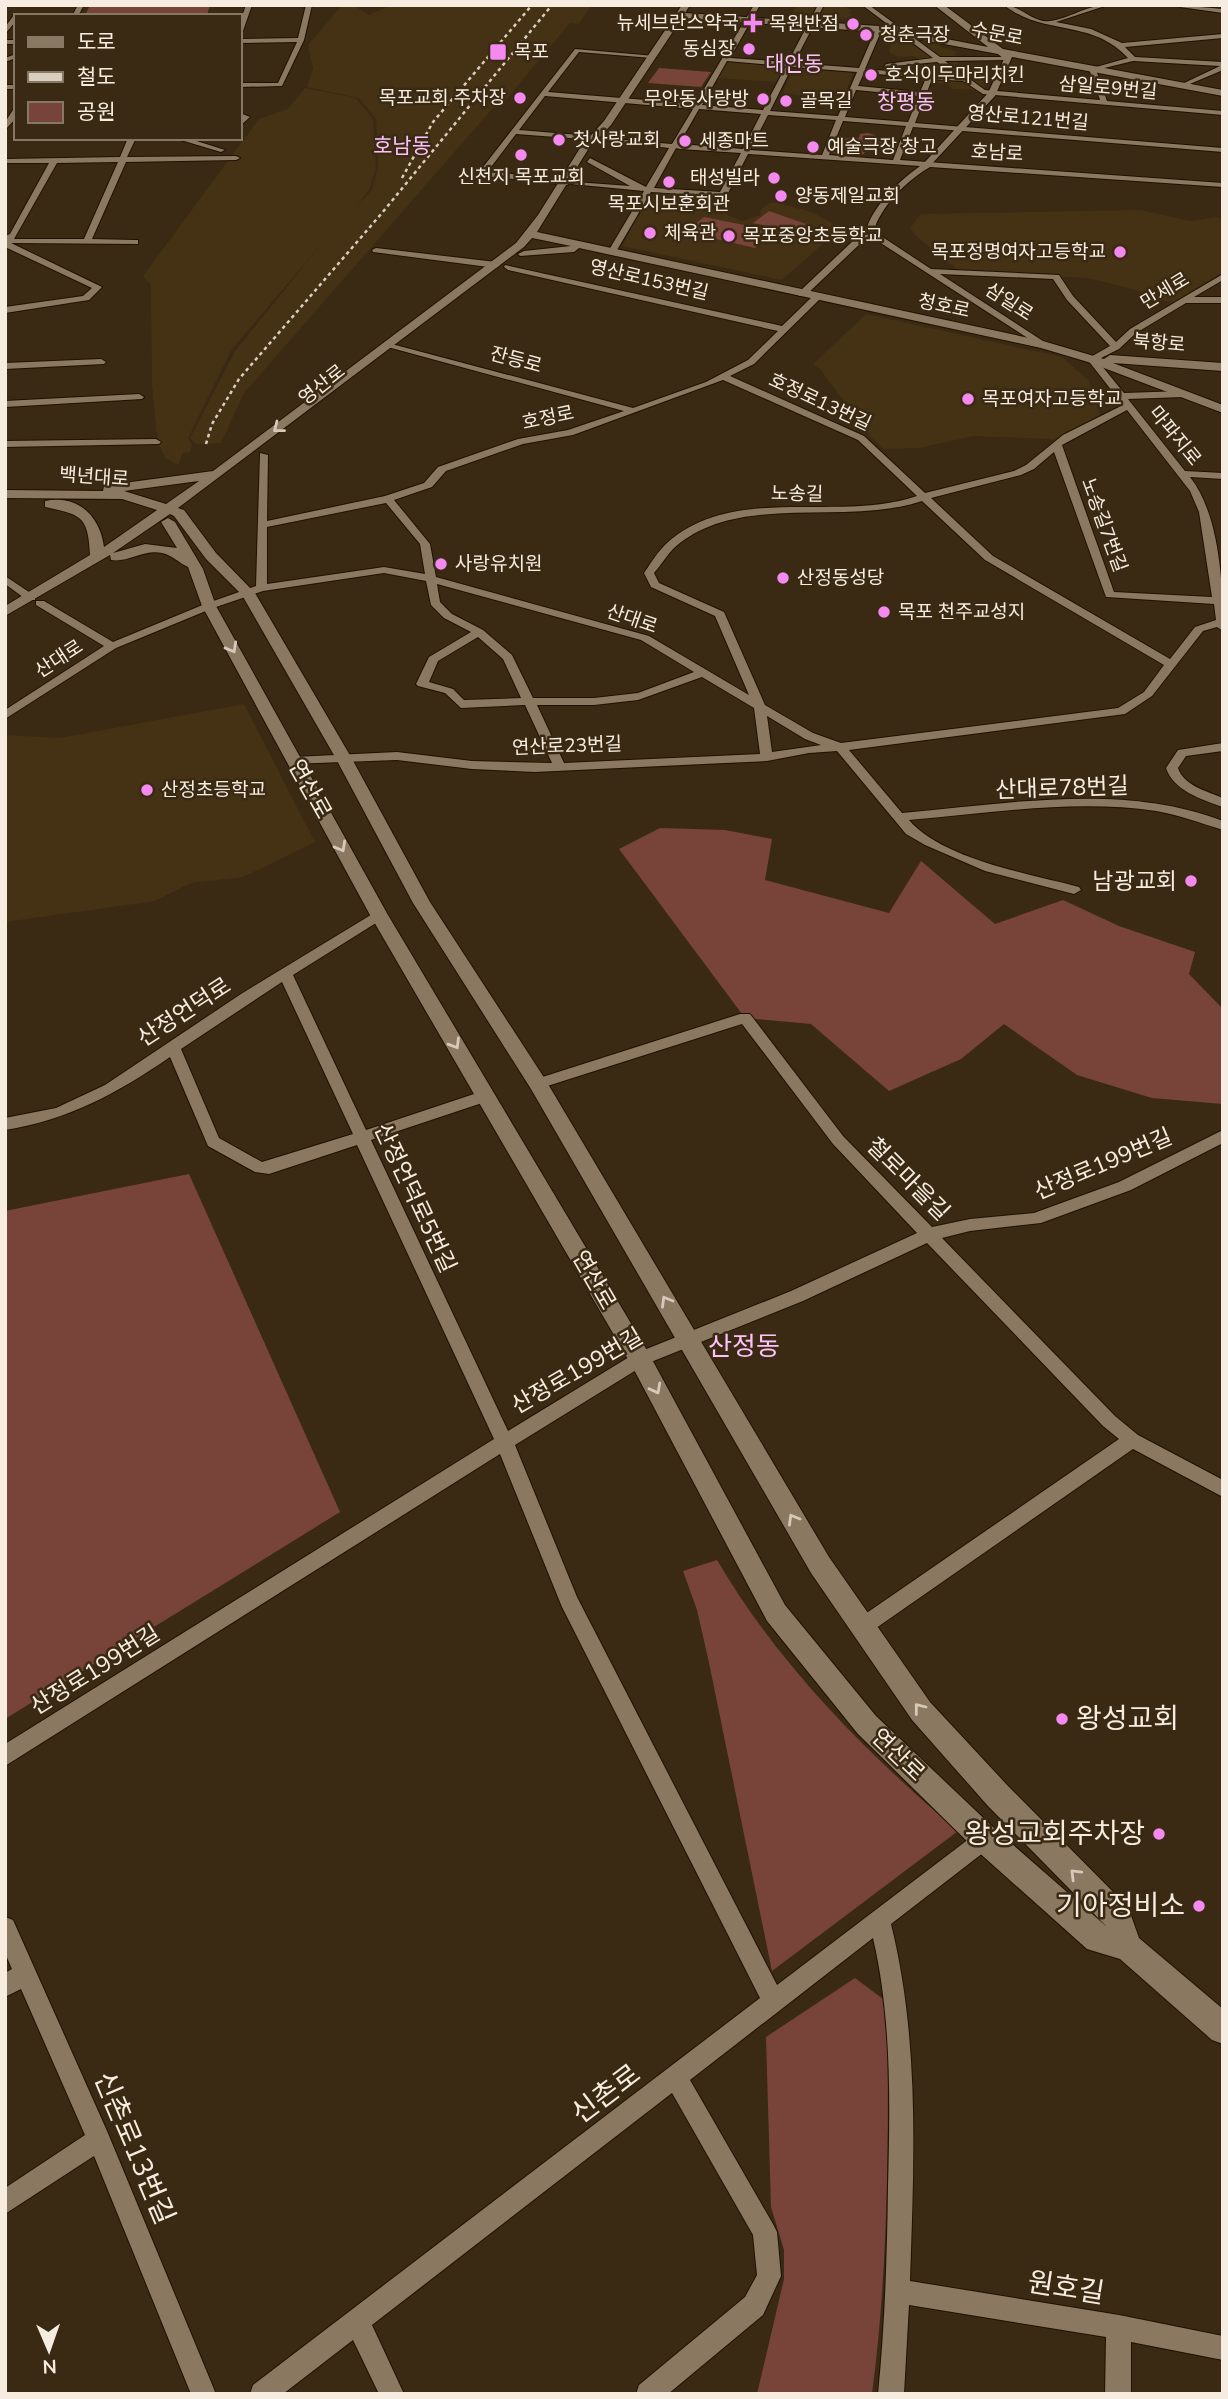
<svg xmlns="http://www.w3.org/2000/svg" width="1228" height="2399" font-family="'Nunito Sans','Noto Sans KR',sans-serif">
<rect width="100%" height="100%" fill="#3a2a14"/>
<g fill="#453114">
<path d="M342 5H354L368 15 393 5 591 6 579 24 570 23 499 108H493L244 393 221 443 196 444 190 438 235 351 319 247 232 349 188 438 192 445 190 452 183 453 178 465 165 458 158 443 152 385 151 284 143 276 259 119 288 109 305 88 356 98 373 119 376 168 369 190 356 206 372 190 378 168 376 119 359 98 307 87 313 68 308 45Z"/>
<path d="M797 5H842L851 10 849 13 852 14 849 19 824 17 820 23 803 22 798 15H791Z"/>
<path d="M904 37 936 43 942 48 959 52 955 53 958 63 981 76 993 78 982 90 953 89 949 85 931 83 933 78 925 75 926 70 915 69 908 64 923 62 914 56 897 57 889 52 892 42 888 39Z"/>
<path d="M732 62 778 66 783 69 776 82 716 78 725 63Z"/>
<path d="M800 68 846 71 853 74 842 101 783 93 793 69Z"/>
<path d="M664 193 683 195 742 221 760 215 761 209 770 203H779L814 213 841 228 782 280 622 246 650 196Z"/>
<path d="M1140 210 1191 221 1216 217 1223 219V272L1173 302 1146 298 1150 294 1089 278 959 271 916 236 910 228 921 214Z"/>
<path d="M866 314 1062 357 1089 381 1100 416 1054 439 974 436 919 448 884 449 869 435 820 369 813 364Z"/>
<path d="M244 704 315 842 243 877 191 883 155 901 5 922V735L60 738Z"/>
</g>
<g fill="#784439">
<path d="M90 5H210L207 15 85 16Z"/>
<path d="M659 68 711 72 701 87 648 83Z"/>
<path d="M868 133 875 135 874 138 899 142 896 147 874 145 862 155 830 153 835 139 859 138 860 134Z"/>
<path d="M769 211 806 224 797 232 753 223Z"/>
<path d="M704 217 774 231 755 248 686 232Z"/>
<path d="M660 828 725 830 772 839 765 880 889 913 921 861 995 924 1063 900 1119 926 1195 952 1189 974 1223 1009V1104L1152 1098 1077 1075 1004 1024 961 1059 889 1091 811 1024 745 1018 619 849Z"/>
<path d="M189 1174 340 1512 5 1719V1211Z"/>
<path d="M717 1560C778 1664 866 1753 958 1831L772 1971 708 1658 697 1610 683 1571Z"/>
<path d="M855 1978 887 2002C889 2132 889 2265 872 2394H757L784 2279V2250L771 2207 766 2037Z"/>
</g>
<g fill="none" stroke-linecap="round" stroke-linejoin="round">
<g stroke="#201200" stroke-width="2">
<g id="street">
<path d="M78 5H84L78 16H72Z"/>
<path d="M246 5H252L243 31 240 33V22Z"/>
<path d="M306 5H312L304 40 282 86 240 87V83H278L297 42 240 43V39L298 38Z"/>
<path d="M754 5H760L730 58 788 62 818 5H824L794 63 859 68 876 29 879 27 882 29 865 69 958 77 937 62 884 67 886 64 933 58 862 5H869L940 57H1011L1009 60 945 61 985 90 1100 100 1089 69 1128 58C1091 18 1044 37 1004 5 1020 5 1034 24 1050 21 1068 19 1087 5 1108 5L1056 22 1091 29 1122 43 1223 34V38L1125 47 1135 57 1223 62V70L1185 86 1180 85 1220 66 1133 61 1096 70 1107 101 1223 111V115L983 94 963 81 932 79 915 123 1223 148V152L913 127 900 160 1223 183V187L930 167C908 180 884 203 875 227L878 234 931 269 1059 275 1073 296 1116 342 1130 329 1223 274V280L1194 297H1223V303H1186L1136 333 1119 349 1097 360 1124 393 1183 391 1188 394 1183 397 1128 399 1185 471 1223 473V479L1190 477C1220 515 1223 585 1223 631L1217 627 1203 631 1152 696 1125 714 849 750 902 813C1007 804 1123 782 1223 821V830C1200 823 1180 815 1156 811 1075 799 990 813 909 820 942 859 1030 874 1079 887L1081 890 1074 894 985 871 925 845 906 834 837 751 809 753 767 761 535 772 472 769 397 760 290 764 288 761 294 757 397 752 472 761 552 763 525 705 461 708 445 693 418 686 416 684 429 657 471 632 444 618 431 605 426 581 384 573 263 591 213 608 116 648 5 719V710L104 646 36 605V601H44L113 642 205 604 256 586 260 453 268 455 267 521 385 496 424 483 438 467 518 439 568 430 624 411 384 346V342L633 408 706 382 748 360 778 331 508 270 504 267 505 265 782 326 814 295H820V299L754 364 730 376 864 436 925 493 1014 471 1026 465 1063 435 1123 405 1087 359 1110 346 1067 300 1053 279 940 274 1046 343V347L1043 348 873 238 862 242 805 296H799V292L856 238 869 234 867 227C876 203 899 181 920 166L748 154 726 197 651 192 617 250 613 252 609 250 644 191 571 184 575 182 630 186 587 162 590 158 646 187 669 148 598 140 602 138 672 144 693 109 545 96 519 130 592 136 595 140 516 134 488 171 565 181 568 185 486 176 480 171 575 49 655 56 652 58 579 52 548 92 695 104ZM727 61 786 66 763 110 702 105ZM792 67 857 72 838 116 770 111ZM864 73 926 78 920 92 858 86ZM856 90 919 96 908 122 845 117ZM699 109 761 114 743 149 679 144ZM768 115 836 120 822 155 750 150ZM843 121 906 126 893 160 829 155ZM676 148 680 149 741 153 720 192 654 188ZM723 380 858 440 917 496C838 523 734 483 667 543 658 551 651 563 644 573L651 587 715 616 749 695 649 636 436 577 430 544 394 500 432 487 446 471 523 444 573 435ZM1127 410 1190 491 1199 512 1212 597 1114 592 1062 445ZM1054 452 1106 597 1214 604 1216 620 1195 627 1170 659 993 556 931 498 1021 475 1034 469ZM922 501 985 560 1164 665 1144 692 1118 708 841 743 813 733 765 705 724 612 659 583 654 573C661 565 667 555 674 548 738 491 845 527 922 501ZM386 503 420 544 425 574 384 567 267 584V527ZM437 584 641 640 694 672 638 693 594 698H533L512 655 483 630 452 614 440 602ZM478 637 503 659 521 698 464 700 453 689 429 682 438 661ZM702 677 754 708 760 754 564 763 537 705H594L638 700ZM767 716 805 739 821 745 772 752Z"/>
<path d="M1177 5 1223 9V13L1180 7Z"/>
<path d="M14 15 19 16H16V21L5 34V27Z"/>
<rect x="5" y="40" width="11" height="4"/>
<path d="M16 54V58L5 62V58Z"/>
<rect x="5" y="85" width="11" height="4"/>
<path d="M13 110H16V118L5 130V122Z"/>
<path d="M240 113 250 117 240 126Z"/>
<path d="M128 138H136L127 157 236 156 240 158 236 160 126 162 92 239 135 240H138V244L11 243 102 287 89 300 5 313V307L83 296 92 288 5 247V236L10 234 49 163H5V159L120 157ZM118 162 84 239H14L57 163Z"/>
<path d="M174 138H187L225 150 221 152Z"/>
<path d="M376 248 496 262 500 265 496 268 373 252 372 250Z"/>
<path d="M101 359 106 362 104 364 5 369V363Z"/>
<path d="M139 394 144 397 142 399 5 407V401Z"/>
<path d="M156 439 161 442 159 444 5 447V441Z"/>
<path d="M5 576 35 596V600H27L5 584Z"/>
<path d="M1223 743V751L1186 756 1178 768C1184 786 1207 791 1223 798V807C1202 800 1173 790 1166 768L1178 750Z"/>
<path d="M379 910 384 912 386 915 384 918 293 975 366 1130 486 1090 493 1096 491 1100 371 1140 508 1431 634 1354 791 1291 917 1233 833 1144 742 1024 538 1089 531 1084 533 1080 740 1014H750L843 1136 932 1227 970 1219 1034 1213 1119 1182 1223 1130V1143L1131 1190 1041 1223 970 1231 942 1238 1115 1416 1138 1435 1223 1480V1497L1133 1449 869 1633 862 1636 855 1633 852 1627 855 1621 1119 1439 1103 1426 927 1243 803 1301 646 1364 515 1445 577 1597 777 1985 978 1832 985 1829 992 1832 995 1839 992 1846 891 1924C920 2041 914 2162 910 2281L1119 2315 1223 2336V2360L1131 2342V2394H1105L1106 2337 909 2305 904 2394H878C885 2325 887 2256 888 2187 890 2104 892 2020 873 1938L690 2080 773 2224 777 2232 781 2276 763 2315 668 2394H636L639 2385 745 2297 757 2275 753 2235 672 2093 372 2325 404 2394H379L353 2340 283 2394H250L253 2385 760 1998 562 1607 500 1454 5 1766V1744L494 1439 357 1145 269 1174 255 1172 208 1146 170 1057C118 1093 68 1120 5 1130V1118L56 1108 105 1085 241 994ZM282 982 353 1134 262 1162 219 1138 181 1049Z"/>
<path d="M5 1917 13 1920 107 2131 216 2394H191L94 2156 5 2214V2188L85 2135 21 1989 5 1997V1973L12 1969 5 1953Z"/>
</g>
</g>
<g stroke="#201200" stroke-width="2">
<path id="secondary" d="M682 5H690L685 13 879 26 988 47 934 5H944L1003 49 1223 90V96L1012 57 995 96 928 168 924 163 988 93 1004 59 998 54 879 32 682 18 611 125 589 148 537 232 1043 341 1104 359 1110 355 1223 363V371L1113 363 1223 405V413L1088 362 1041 348 579 248 574 252 520 256 518 254 524 251 571 246 532 238 524 247 178 508 184 510 216 553 255 593 351 757 430 902 545 1079 829 1557 930 1702 1008 1786 1128 1907 1139 1938 1223 2009V2044L1212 2040 1120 1959 1087 1949 975 1849 858 1734 767 1621 632 1366 370 915 202 606 188 567C179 563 172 555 162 553 144 549 128 563 111 560L110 555 5 616V606L90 555C88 515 81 515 45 507V501C78 494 100 516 104 547L157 510 122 499 5 498V490L103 491 104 486 109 485 213 471 516 243 538 215 582 145 604 121ZM199 481 166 504 124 491ZM170 514 174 516 206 559 242 595 335 757 413 903 531 1089 811 1573 912 1720 988 1806 1107 1927 995 1829 876 1716 785 1605 648 1352 388 915 216 606 203 569 175 522 168 518 161 522 177 548 145 544 113 553Z"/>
</g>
<use href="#street" fill="#8a7860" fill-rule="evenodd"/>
<use href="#secondary" fill="#8a7860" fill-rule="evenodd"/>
<g stroke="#d9cebf" stroke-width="2.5" stroke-dasharray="3.5 3.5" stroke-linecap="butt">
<path d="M402 178 433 122 532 5"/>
<path d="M206 444 212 424 239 379 382 213 552 5"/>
</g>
</g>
<defs><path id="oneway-chevron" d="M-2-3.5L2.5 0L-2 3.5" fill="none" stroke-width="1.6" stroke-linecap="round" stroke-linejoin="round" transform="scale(1.75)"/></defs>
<g stroke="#d6c9b9">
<use href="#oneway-chevron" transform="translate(278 428) rotate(142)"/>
<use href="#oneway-chevron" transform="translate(232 648) rotate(61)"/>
<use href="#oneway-chevron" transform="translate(341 847) rotate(61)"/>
<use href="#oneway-chevron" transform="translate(455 1044) rotate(59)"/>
<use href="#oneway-chevron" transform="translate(666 1301) rotate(-120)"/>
<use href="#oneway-chevron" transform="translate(656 1389) rotate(62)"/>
<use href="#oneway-chevron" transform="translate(793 1519) rotate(-120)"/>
<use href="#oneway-chevron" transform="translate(919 1708) rotate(-128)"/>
<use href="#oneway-chevron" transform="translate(1075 1874) rotate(-135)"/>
</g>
<g fill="#f489f0" stroke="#3a2a14" stroke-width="2.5">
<path d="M749.5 12.5h7v7h7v7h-7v7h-7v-7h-7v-7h7z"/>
<circle cx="853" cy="24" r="7"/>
<circle cx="866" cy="35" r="7"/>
<circle cx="749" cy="49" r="7"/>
<rect x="489" y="43" width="18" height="18" rx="3.5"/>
<circle cx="871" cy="75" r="7"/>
<circle cx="520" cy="98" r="7"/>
<circle cx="763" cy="99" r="7"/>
<circle cx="786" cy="101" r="7"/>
<circle cx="559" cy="140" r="7"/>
<circle cx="685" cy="141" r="7"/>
<circle cx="813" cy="147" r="7"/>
<circle cx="521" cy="155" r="7"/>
<circle cx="774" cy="178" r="7"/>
<circle cx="669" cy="182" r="7"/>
<circle cx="781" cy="196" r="7"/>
<circle cx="650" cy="233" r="7"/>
<circle cx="729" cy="236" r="7"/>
<circle cx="1120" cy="252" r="7"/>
<circle cx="968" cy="399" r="7"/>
<circle cx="441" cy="564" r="7"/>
<circle cx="783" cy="578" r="7"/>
<circle cx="884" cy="612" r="7"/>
<circle cx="147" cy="790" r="7"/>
<circle cx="1191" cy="881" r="7"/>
<circle cx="1062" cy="1719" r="7"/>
<circle cx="1159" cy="1834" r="7"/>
<circle cx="1199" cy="1906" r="7"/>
</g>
<g text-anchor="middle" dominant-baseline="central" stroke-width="5" stroke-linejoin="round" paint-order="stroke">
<g font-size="19" fill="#f6ecdf" stroke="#3a2a14" text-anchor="start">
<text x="739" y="23" text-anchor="end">뉴세브란스약국</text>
<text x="839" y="24" text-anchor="end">목원반점</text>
<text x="880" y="35">청춘극장</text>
<text x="735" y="49" text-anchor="end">동심장</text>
<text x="514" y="52">목포</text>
<text x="885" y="75">호식이두마리치킨</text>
<text x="506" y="98" text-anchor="end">목포교회 주차장</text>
<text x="749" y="99" text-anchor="end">무안동사랑방</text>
<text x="800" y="101">골목길</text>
<text x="573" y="140">첫사랑교회</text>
<text x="699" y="141">세종마트</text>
<text x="827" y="147">예술극장 창고</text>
<text x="521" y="177" text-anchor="middle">신천지 목포교회</text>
<text x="760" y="178" text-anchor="end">태성빌라</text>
<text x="795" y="196">양동제일교회</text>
<text x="669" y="204" text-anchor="middle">목포시보훈회관</text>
<text x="664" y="233">체육관</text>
<text x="743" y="236">목포중앙초등학교</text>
<text x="1106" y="252" text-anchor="end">목포정명여자고등학교</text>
<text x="982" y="399">목포여자고등학교</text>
<text x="455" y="564">사랑유치원</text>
<text x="797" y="578">산정동성당</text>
<text x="898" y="612">목포 천주교성지</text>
<text x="161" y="790">산정초등학교</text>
</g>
<g font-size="19" fill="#f6ecdf" stroke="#3a2a14">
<text transform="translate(997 34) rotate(11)">수문로</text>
<text transform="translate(1108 88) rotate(5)">삼일로9번길</text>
<text transform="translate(1028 118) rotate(5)">영산로121번길</text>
<text transform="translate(997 153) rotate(3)">호남로</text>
<text transform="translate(649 280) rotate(13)">영산로153번길</text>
<text transform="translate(1165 291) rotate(-31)">만세로</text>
<text transform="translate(1009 302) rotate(33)">삼일로</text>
<text transform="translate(944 306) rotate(12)">청호로</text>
<text transform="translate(1159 343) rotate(5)">북항로</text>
<text transform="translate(516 360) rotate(15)">잔등로</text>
<text transform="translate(322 385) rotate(-38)">영산로</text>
<text transform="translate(820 402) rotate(25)">호정로13번길</text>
<text transform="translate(548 418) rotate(-12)">호정로</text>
<text transform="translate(1175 436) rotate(51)">마파지로</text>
<text transform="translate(94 477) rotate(4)">백년대로</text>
<text transform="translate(797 494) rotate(1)">노송길</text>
<text transform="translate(1104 525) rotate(70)">노송길7번길</text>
<text transform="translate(632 619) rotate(19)">산대로</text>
<text transform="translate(59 659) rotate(-33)">산대로</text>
<text transform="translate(567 746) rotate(-2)">연산로23번길</text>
</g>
<g font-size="21" fill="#fdc1fa" stroke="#3a2a14">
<text x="794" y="64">대안동</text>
<text x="906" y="102">창평동</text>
<text x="402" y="146">호남동</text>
</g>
<g font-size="23" fill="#f6ecdf" stroke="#3a2a14">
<text transform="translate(1062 788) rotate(-2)">산대로78번길</text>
<text transform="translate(310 789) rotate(61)">연산로</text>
<text transform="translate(184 1012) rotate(-33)">산정언덕로</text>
<text transform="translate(1103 1164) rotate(-23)">산정로199번길</text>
<text transform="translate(908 1179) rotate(45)">철로마을길</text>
<text transform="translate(415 1198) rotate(65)">산정언덕로5번길</text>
<text transform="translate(594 1280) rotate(60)">연산로</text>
<text transform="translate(577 1371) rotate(-30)">산정로199번길</text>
<text transform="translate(95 1670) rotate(-32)">산정로199번길</text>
<text transform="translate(898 1755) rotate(44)">연산로</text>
</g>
<g font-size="23" fill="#f6ecdf" stroke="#3a2a14" text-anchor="end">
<text x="1177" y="881">남광교회</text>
</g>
<g font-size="26" fill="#fdc1fa" stroke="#3a2a14">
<text x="744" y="1346">산정동</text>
</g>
<g font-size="28" fill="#f6ecdf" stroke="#3a2a14" text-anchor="end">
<text x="1076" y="1719" text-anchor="start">왕성교회</text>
<text x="1145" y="1834">왕성교회주차장</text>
<text x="1185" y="1906">기아정비소</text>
</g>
<g font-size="28" fill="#f6ecdf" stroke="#3a2a14">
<text transform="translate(606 2094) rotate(-37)">신촌로</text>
<text transform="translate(134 2148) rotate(67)">신촌로13번길</text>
<text transform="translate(1066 2288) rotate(9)">원호길</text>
</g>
</g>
<rect width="1228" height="2399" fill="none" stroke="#f6ecdf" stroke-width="14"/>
<rect x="14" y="14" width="228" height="126" fill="#3a2a14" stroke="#857865" stroke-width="2"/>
<rect x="28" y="37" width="35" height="10" fill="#8a7860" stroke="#857865" stroke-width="2"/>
<text x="77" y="49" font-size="21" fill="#f6ecdf">도로</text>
<rect x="28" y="72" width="35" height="10" fill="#d9cebf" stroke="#857865" stroke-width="2"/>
<text x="77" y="84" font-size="21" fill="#f6ecdf">철도</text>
<rect x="28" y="102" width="35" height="21" fill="#784439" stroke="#857865" stroke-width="2"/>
<text x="77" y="119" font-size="21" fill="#f6ecdf">공원</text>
<g transform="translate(49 2350) rotate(178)" stroke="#3a2a14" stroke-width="5" paint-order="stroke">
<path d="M0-5L12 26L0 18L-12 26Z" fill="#f6ecdf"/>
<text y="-10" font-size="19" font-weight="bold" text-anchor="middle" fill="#f6ecdf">N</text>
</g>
</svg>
